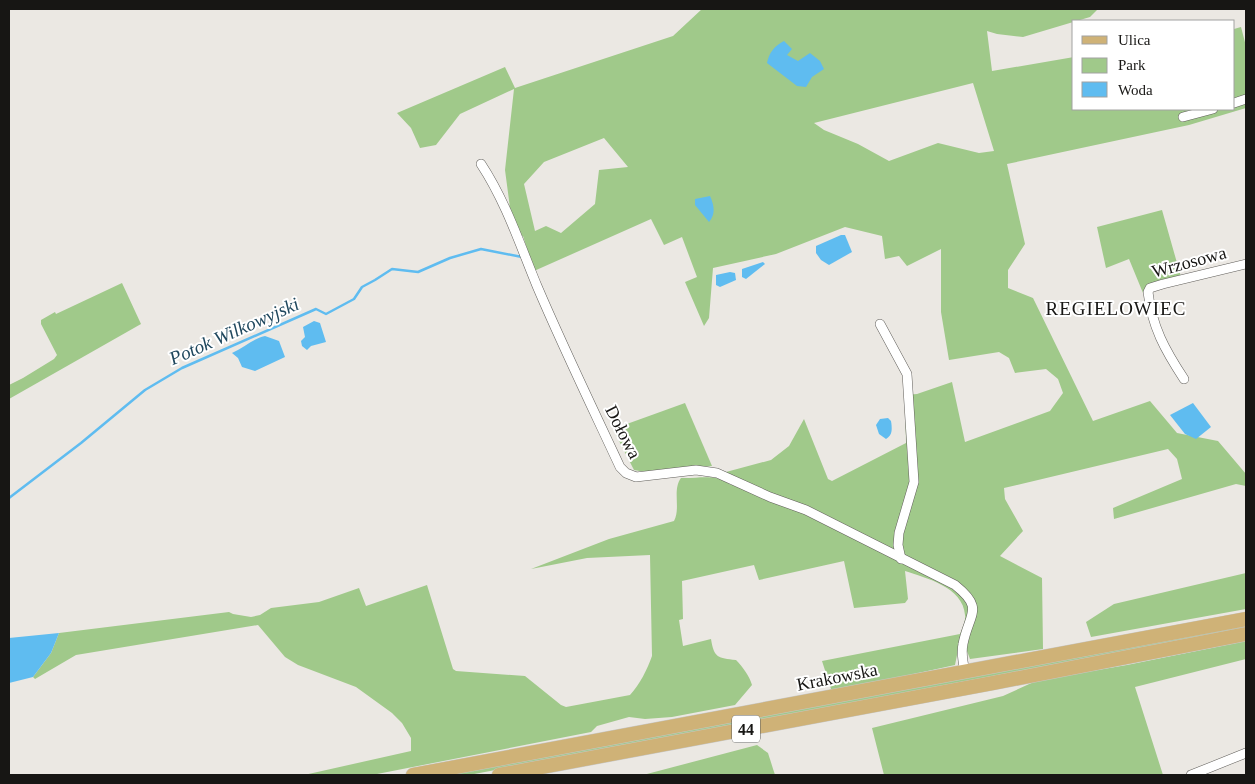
<svg xmlns="http://www.w3.org/2000/svg" width="1255" height="784" font-family="Georgia,serif">
<rect width="100%" height="100%" fill="#ebe8e3"/>
<g fill="#a0c98a" fill-rule="evenodd">
<path d="M702 9H1098L1090 17 1023 37 997 34 987 31 992 71 1074 57V109H1234V29L1241 27 1246 46V108L1189 125 1007 164 1025 244 1008 270V288L1033 298 1093 421 1150 401 1177 433 1218 441 1246 474V486L1236 484 1114 519 1113 508 1182 479 1177 459 1168 449 1004 488 1005 499 1023 531 1000 556 1042 578 1043 649 970 659 961 635 955 665 832 692 822 661 960 634C962 629 966 621 965 615 963 587 926 578 905 571L908 599 905 603 854 608 844 561 759 580 754 565 682 581 683 619 679 620 683 646 711 639C714 658 718 658 736 660 743 667 750 677 752 685L735 705 672 717 645 719 629 717 597 726 591 732 372 775H304L411 751V738L402 723 392 713 356 687 298 665 285 657 258 625 76 655 35 679 33 677 51 653 59 633 229 612 233 614 251 617 260 615 271 608 319 602 359 588 366 606 427 585 453 669 456 671 525 676 561 705 566 707 630 695C640 684 647 670 652 656L650 555 587 558 531 569 609 539 674 521C681 508 672 490 681 478 699 479 716 473 731 485L726 472 771 460 789 446 804 419 828 479 832 481 906 443 905 395 917 394 952 382 965 442 1050 411 1063 393 1058 379 1046 369 1015 373 1009 358 999 352 949 360 941 312V249L907 266 899 256 885 259 882 236 845 227 776 254 713 268 709 318 704 326 685 282 697 277 682 237 664 245 651 219 534 271 523 236 514 238 505 170 514 89 460 114 436 145 420 148 411 128 397 113 505 67 515 88 673 36ZM973 83 994 151 979 153 938 143 889 161 858 144 824 130 814 123ZM604 138 628 167 599 170 595 204 561 233 546 226 535 231 524 184 544 162Z"/>
<path d="M1162 210 1181 277 1143 293 1129 259 1106 268 1097 227Z"/>
<path d="M122 283 141 324 9 399V385L23 378 54 359 57 355 41 324V320L55 312 56 314Z"/>
<path d="M685 403 712 466 645 472 634 470 613 429Z"/>
<path d="M1246 573V609L1091 637 1086 622 1114 604Z"/>
<path d="M1246 624V628L469 775H442Z"/>
<path d="M1246 641V659L1135 687 1163 775H884L872 728 1003 696 1038 680 1127 665Z"/>
<path d="M757 745 768 753 775 775H643Z"/>
</g>
<g fill="#5fbcf0">
<path d="M784 41 792 49 787 55 798 61 810 53 820 61 824 69 812 77 806 87 797 86 767 63C769 53 774 46 784 41Z"/>
<path d="M710 196C714 205 716 214 709 222L695 205V199Z"/>
<path d="M841 235H845L852 252 829 265 821 260 816 253V246Z"/>
<path d="M763 262 765 264 746 279 742 277V269Z"/>
<path d="M730 272 735 273 736 280 720 287 716 285V275Z"/>
<path d="M314 321 320 323 326 342 311 346 307 350 302 346 301 341 305 337 303 327Z"/>
<path d="M265 336 279 341 285 357 255 371 242 367 238 358 232 353C244 348 252 339 265 336Z"/>
<path d="M1193 403 1211 427 1196 439 1185 434 1170 415Z"/>
<path d="M888 418 891 421C892 428 893 435 886 439L879 434 876 425 880 419Z"/>
<path d="M59 633 51 653 33 677 9 683V638Z"/>
</g>
<g fill="none" stroke-linecap="round" stroke-linejoin="round">
<path stroke="#5fbcf0" stroke-width="2.5" d="M9 498 81 443 145 390 182 368 316 309 326 314 354 299 362 287 375 280 392 269 418 272 450 258 481 249 522 257"/>
<g stroke="#615f5b" stroke-width="10">
<g id="street">
<path d="M1234 103 1246 99"/>
<path d="M1183 117 1213 109"/>
<path d="M481 164C506 202 520 245 537 286 563 347 592 407 620 467L626 473 636 477 696 470 717 473 770 497 806 510 955 585C985 609 969 613 963 644 961 653 963 663 965 672"/>
<path d="M880 324 907 374 914 482 899 533 898 545 901 559"/>
<path d="M1184 379C1165 350 1152 327 1148 292L1150 288 1163 284 1246 264"/>
<path d="M1191 775 1246 753"/>
</g>
</g>
<g stroke="#c7c7c7" stroke-width="15">
<g id="primary">
<path d="M413 775 1246 619"/>
<path d="M499 775 993 683 1246 634"/>
</g>
</g>
<use href="#street" stroke="#fff" stroke-width="9"/>
<use href="#primary" stroke="#cfb277" stroke-width="14"/>
</g>
<g text-anchor="middle" dominant-baseline="central" stroke-width="4" stroke-linejoin="round" paint-order="stroke">
<rect fill="#fff" stroke="#5d5c5a" stroke-width="1" x="732" y="715.5" width="28" height="27" rx="4"/>
<g font-size="16" font-weight="bold" fill="#171614">
<text x="746" y="729">44</text>
</g>
<g font-size="18" fill="#171614" stroke="#fff">
<text transform="translate(1189 262) rotate(-15)">Wrzosowa</text>
<text transform="translate(623 432) rotate(63)">Dołowa</text>
<text transform="translate(837 677) rotate(-11)">Krakowska</text>
</g>
<g font-size="19" letter-spacing="1" fill="#171614" stroke="#fff">
<text x="1116" y="308">REGIELOWIEC</text>
</g>
<g font-size="19" font-style="italic" fill="#20485e" stroke="#fff">
<text transform="translate(234 331) rotate(-24)">Potok Wilkowyjski</text>
</g>
</g>
<rect width="1255" height="784" fill="none" stroke="#171614" stroke-width="20"/>
<rect x="1072" y="20" width="162" height="90" fill="#ffffff" stroke="#a2a2a1"/>
<rect x="1082" y="36" width="25" height="8" fill="#cfb277" stroke="#a2a2a1"/>
<text x="1118" y="45" font-size="15" fill="#171614">Ulica</text>
<rect x="1082" y="58" width="25" height="15" fill="#a0c98a" stroke="#a2a2a1"/>
<text x="1118" y="70" font-size="15" fill="#171614">Park</text>
<rect x="1082" y="82" width="25" height="15" fill="#5fbcf0" stroke="#a2a2a1"/>
<text x="1118" y="95" font-size="15" fill="#171614">Woda</text>
</svg>
